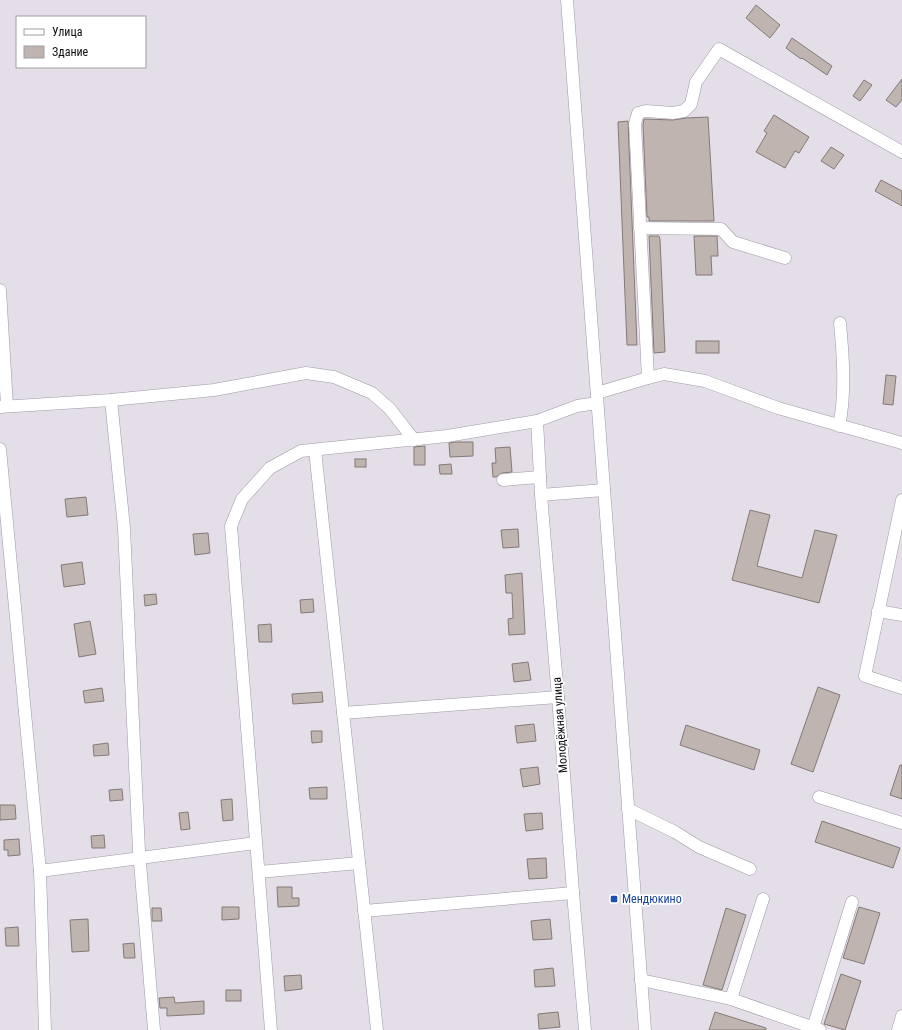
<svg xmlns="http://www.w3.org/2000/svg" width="902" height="1030" font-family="'Roboto Condensed',sans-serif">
<rect width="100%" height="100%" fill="#e3dee8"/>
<g fill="#c0b4b1" stroke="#847976">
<path d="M756 5 780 25 770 38 746 18Z"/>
<path d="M792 38 832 66 827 75 802 58 801 59 786 48Z"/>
<path d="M902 79V100L896 107 886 100Z"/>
<path d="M864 80 872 85 860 101 853 96Z"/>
<path d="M774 115 809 137 799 153 795 151 785 168 756 152 767 133 764 131Z"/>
<path d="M708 117 714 221H649V217H647L643 125 644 119 673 120 686 118Z"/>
<path d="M628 121 637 345H627L618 122Z"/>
<path d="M831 147 844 155 834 169 821 161Z"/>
<path d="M881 180 902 191V206L875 191Z"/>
<path d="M649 236H659L660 239 665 352 654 353Z"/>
<path d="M694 236H717L718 256H711L712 275H696Z"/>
<rect x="696" y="341" width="23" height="12"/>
<path d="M886 375 896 376 893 405 883 404Z"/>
<path d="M455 442H473V456L450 457 449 443Z"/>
<path d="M425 446V465H414V447Z"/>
<path d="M510 447 512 472 502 473 496 477H493L492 463H496L495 448Z"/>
<rect x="355" y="459" width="11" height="8"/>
<path d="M451 464 452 474H440L439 465Z"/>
<path d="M86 497 88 515 67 517 65 499Z"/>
<path d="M750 510 770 515 757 566 802 578 815 530 837 535 819 603 732 580Z"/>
<path d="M518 529 519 547 503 548 501 530Z"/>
<path d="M208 533 210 553 195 555 193 534Z"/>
<path d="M82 562 85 584 64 587 61 565Z"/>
<path d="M522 573 525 634 509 635 508 619 513 618 512 593H506L505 575Z"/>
<path d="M156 594 157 604 145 606 144 595Z"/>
<path d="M313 599 314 612 301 613 300 600Z"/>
<path d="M90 621 96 654 79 657 74 624Z"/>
<path d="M271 624 272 642H259L258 625Z"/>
<path d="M528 662 531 680 514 682 512 664Z"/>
<path d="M818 687 840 695 813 772 791 764Z"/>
<path d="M102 688 104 701 85 703 83 691Z"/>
<path d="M322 692 323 702 293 704 292 694Z"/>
<path d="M534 724 536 741 517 743 515 726Z"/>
<path d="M686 725 760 750 754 770 680 745Z"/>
<path d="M311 731H322V742L312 743Z"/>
<path d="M108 743 109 755 94 756 93 745Z"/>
<path d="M900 765H902V799L890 795Z"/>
<path d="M538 767 540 784 523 787 520 769Z"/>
<path d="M327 787V799H310L309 788Z"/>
<path d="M122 789 123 800 110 801 109 790Z"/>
<path d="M232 799 233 820 223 821 221 800Z"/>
<path d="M0 805H15L16 819 0 820Z"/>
<path d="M188 812 190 829 181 830 179 813Z"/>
<path d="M542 813 543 829 526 831 524 814Z"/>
<path d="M822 821 900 848 893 868 815 842Z"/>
<path d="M104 835 105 848H92L91 836Z"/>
<path d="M19 839 20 855 8 856V850H4V840Z"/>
<path d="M546 858 547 878 529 879 527 859Z"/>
<path d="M277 887H292V898H299V906L278 907Z"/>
<path d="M222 907H239V919L222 920Z"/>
<path d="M859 907 880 913 864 964 843 958Z"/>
<path d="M152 908H161L162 921H152Z"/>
<path d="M726 908 746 915 722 990 703 985Z"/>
<path d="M88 919 89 951 72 952 70 920Z"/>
<path d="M550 919 552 939 533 940 531 921Z"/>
<path d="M18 927 19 946H6L5 928Z"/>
<path d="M134 943 135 958H124L123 944Z"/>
<path d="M553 968 555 986 535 987 534 970Z"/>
<path d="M841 974 861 981 845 1030 824 1024Z"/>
<path d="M301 975 302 989 285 991 284 976Z"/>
<rect x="226" y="990" width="15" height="11"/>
<path d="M174 997 175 1003 204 1001V1014L167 1016V1008H160L159 998Z"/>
<path d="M558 1012 560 1027 539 1029 538 1014Z"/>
<path d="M715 1012 766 1028V1030H709Z"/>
</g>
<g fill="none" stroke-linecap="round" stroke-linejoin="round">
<g stroke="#9e99a2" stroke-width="13">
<g id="minor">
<path d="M567 0 645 1030"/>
<path d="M640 228 721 229 733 242 785 258"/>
<path d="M0 290 7 406"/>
<path d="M648 378 635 124 638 113 646 111 673 113 684 111 691 104 696 82 719 49 902 152"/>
<path d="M597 393 648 378 664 374 705 381 778 408 902 443"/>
<path d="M111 400 124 528 139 851 154 1030"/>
<path d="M0 407 111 400 214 390 306 373 334 377 372 393 390 409 414 440"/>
<path d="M537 421 541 495 558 697 574 905 585 1030"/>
<path d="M839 426C846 394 843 355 840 323"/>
<path d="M0 449 40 871 45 1030"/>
<path d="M315 450 377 1030"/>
<path d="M503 480 540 477"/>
<path d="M541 495 604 490"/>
<path d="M902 500 865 676 902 688"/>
<path d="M878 611 902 615"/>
<path d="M343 713 558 697"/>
<path d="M819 797 902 823"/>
<path d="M628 809 675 832 699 847 750 869"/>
<path d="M40 871 256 843"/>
<path d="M259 872 359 863"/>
<path d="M364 911 573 893"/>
<path d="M641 980 731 999 820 1030"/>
<path d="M731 999 763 899"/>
<path d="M813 1028 852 902"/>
<path d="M271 1030 231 526 242 499 270 468 301 451 447 436 537 421 577 406 597 403"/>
<path d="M898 1030 902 1016"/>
</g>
</g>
<use href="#minor" stroke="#fff" stroke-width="12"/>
</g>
<rect fill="#1a4fb4" stroke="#fff" stroke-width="1.5" x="610" y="895" width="8" height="8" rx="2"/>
<g text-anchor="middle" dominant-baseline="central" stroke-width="3.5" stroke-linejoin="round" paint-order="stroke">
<g font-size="12" fill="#0f0d11" stroke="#fff">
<text transform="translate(560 725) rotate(-94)">Молодёжная улица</text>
</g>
<g font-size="12" fill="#164399" stroke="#fff" text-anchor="start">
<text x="622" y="899">Мендюкино</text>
</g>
</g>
<rect x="16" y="16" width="130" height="52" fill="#ffffff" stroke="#9f9ea0"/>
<rect x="24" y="29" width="20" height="6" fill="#ffffff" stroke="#9f9ea0"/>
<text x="52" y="36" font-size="12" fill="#0f0d11">Улица</text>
<rect x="24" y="46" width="20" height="12" fill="#c0b4b1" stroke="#9f9ea0"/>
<text x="52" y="56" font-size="12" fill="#0f0d11">Здание</text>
</svg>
